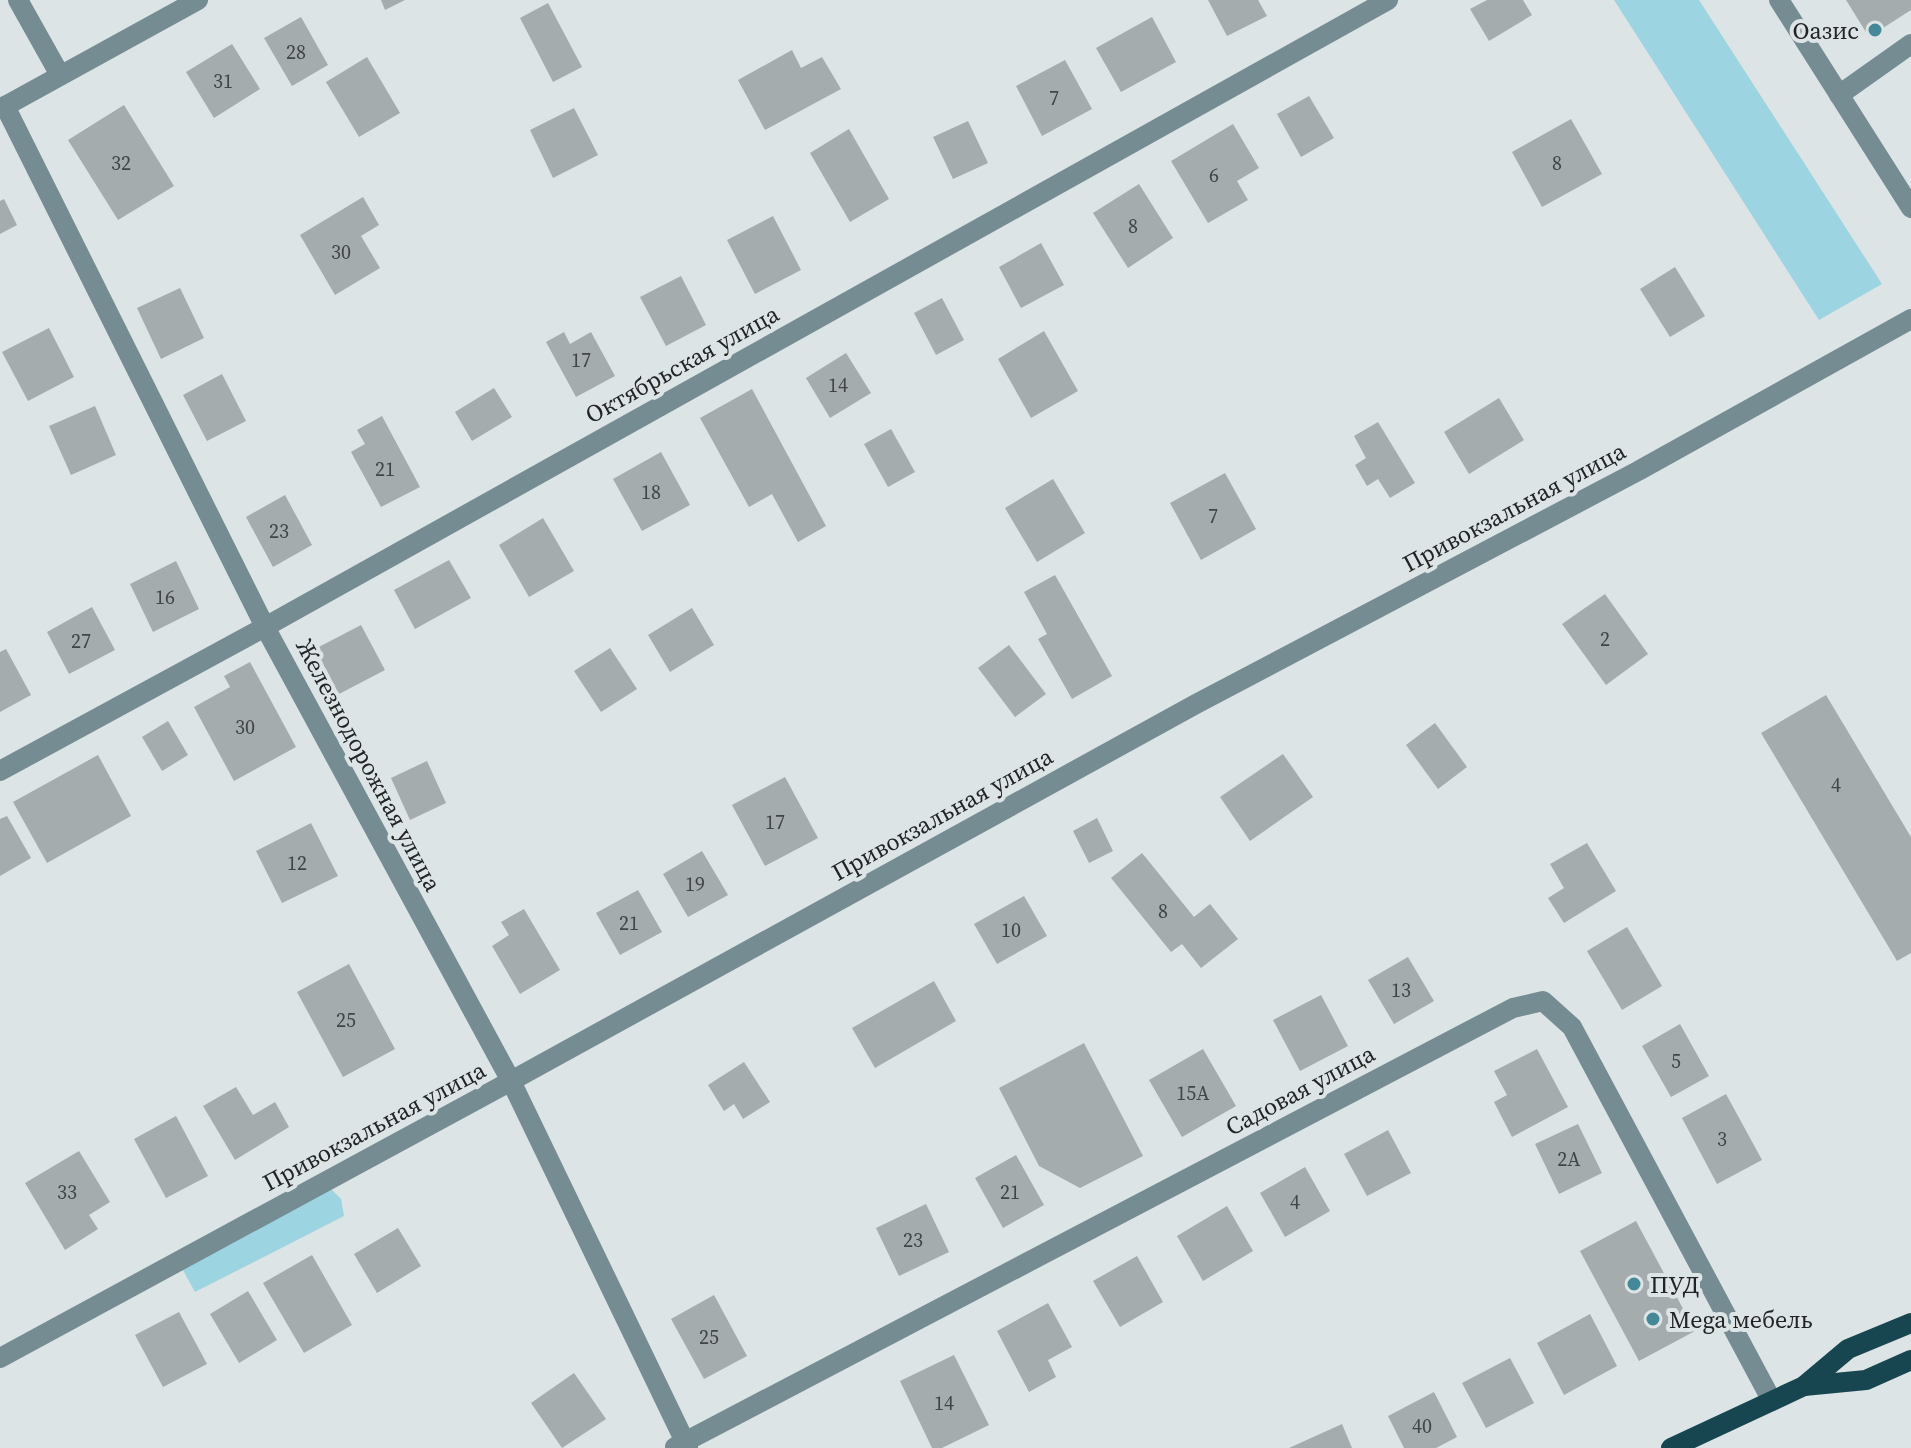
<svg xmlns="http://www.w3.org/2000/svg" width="1911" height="1448" font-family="'Source Serif 4',serif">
<rect width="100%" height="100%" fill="#dce4e6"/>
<g fill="#9cd4e2">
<path d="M1614 0H1699L1882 284 1819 320Z"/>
<path d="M327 1185 341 1199 344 1216 195 1292 178 1261Z"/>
</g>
<g fill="#a4acae">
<path d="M381 0H405L385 10Z"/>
<path d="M1208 0H1258L1267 16 1227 36Z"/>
<path d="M1487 0H1523L1532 15 1489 41 1470 9Z"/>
<path d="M1846 0H1911V10L1869 37Z"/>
<path d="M548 3 582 67 553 82 520 18Z"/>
<path d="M301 17 328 65 292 86 264 38Z"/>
<path d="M1152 17 1176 62 1121 92 1096 48Z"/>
<path d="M232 44 260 89 214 118 186 72Z"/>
<path d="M792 50 801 68 822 57 841 89 765 130 738 80Z"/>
<path d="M367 57 400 113 359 137 326 82Z"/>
<path d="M1065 60 1092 109 1042 136 1016 86Z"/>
<path d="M1309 96 1334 138 1301 157 1277 114Z"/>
<path d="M124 105 174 186 118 220 68 140Z"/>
<path d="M574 108 598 155 553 178 530 130Z"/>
<path d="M1571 119 1602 174 1542 207 1512 152Z"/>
<path d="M968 121 988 163 953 179 933 137Z"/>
<path d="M1233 124 1259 168 1237 181 1248 200 1208 223 1171 161Z"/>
<path d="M849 129 889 199 850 222 810 153Z"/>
<path d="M1139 184 1173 238 1128 268 1093 213Z"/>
<path d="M363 197 379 225 361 236 380 268 335 295 300 235Z"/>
<path d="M4 199 17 225 0 234V201Z"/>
<path d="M773 216 801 270 755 294 727 240Z"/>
<path d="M1041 243 1064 285 1021 308 999 267Z"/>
<path d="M1675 267 1705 316 1670 337 1640 289Z"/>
<path d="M681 276 706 325 666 346 640 297Z"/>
<path d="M180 288 204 338 161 359 137 308Z"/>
<path d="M942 298 964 340 936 355 914 313Z"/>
<path d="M49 328 74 377 28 401 2 352Z"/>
<path d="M1044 331 1078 391 1031 418 998 359Z"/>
<path d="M564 332 570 344 591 332 615 376 576 397 546 342Z"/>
<path d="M846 353 871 393 830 418 806 378Z"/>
<path d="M222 374 246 421 207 441 183 395Z"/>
<path d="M494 388 512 417 472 441 455 412Z"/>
<path d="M752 389 826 526 798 542 772 494 749 507 700 418Z"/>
<path d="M1499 398 1524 440 1469 474 1444 432Z"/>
<path d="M95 406 116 455 71 475 49 426Z"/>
<path d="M382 416 420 487 381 507 351 452 365 444 357 430Z"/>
<path d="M1378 422 1415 483 1390 498 1378 479 1367 486 1355 465 1366 458 1354 436Z"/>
<path d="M891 429 915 472 888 487 864 444Z"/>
<path d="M661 452 690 505 642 531 613 479Z"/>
<path d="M1225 473 1256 529 1201 560 1170 503Z"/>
<path d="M1053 479 1085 533 1037 562 1005 508Z"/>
<path d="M285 495 312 545 273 567 246 517Z"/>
<path d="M543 518 574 571 529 597 499 545Z"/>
<path d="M449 560 471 598 415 629 394 590Z"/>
<path d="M176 561 199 609 153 632 130 584Z"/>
<path d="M1055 575 1112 676 1072 699 1038 639 1047 634 1024 592Z"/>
<path d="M1605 594 1648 654 1606 685 1562 624Z"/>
<path d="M92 607 115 650 69 674 47 632Z"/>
<path d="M692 608 714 645 670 672 648 635Z"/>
<path d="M361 625 385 670 339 694 315 649Z"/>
<path d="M1009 645 1046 694 1015 717 978 668Z"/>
<path d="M610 648 637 689 601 712 574 671Z"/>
<path d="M6 649 31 695 0 712V652Z"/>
<path d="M250 662 296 747 234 781 194 707 230 687 224 676Z"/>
<path d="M1826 695 1911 837V953L1897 961 1761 733Z"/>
<path d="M168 721 188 755 162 771 142 737Z"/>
<path d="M1435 723 1467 767 1438 789 1406 745Z"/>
<path d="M1283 754 1313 797 1250 841 1220 797Z"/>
<path d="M98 755 131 816 47 863 13 802Z"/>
<path d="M427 761 446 803 410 820 391 778Z"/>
<path d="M785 777 818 838 765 866 732 805Z"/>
<path d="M7 816 31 858 0 876V819Z"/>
<path d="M1097 818 1113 851 1089 863 1073 831Z"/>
<path d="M311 823 338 876 282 903 256 851Z"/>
<path d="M1587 843 1616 891 1564 923 1548 898 1564 888 1550 864Z"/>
<path d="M702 851 728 895 688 917 663 874Z"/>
<path d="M1142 853 1194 917 1210 904 1238 939 1201 968 1182 944 1171 952 1111 878Z"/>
<path d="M638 890 662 932 620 955 596 913Z"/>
<path d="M1024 896 1047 936 997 964 974 924Z"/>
<path d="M524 909 560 970 520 994 492 946 509 935 501 922Z"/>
<path d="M1627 927 1662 986 1622 1010 1587 951Z"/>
<path d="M1408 957 1434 1001 1394 1024 1368 980Z"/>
<path d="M349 964 395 1049 343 1077 297 992Z"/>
<path d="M934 981 956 1021 875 1068 852 1028Z"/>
<path d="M1321 995 1348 1046 1300 1071 1273 1020Z"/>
<path d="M1680 1024 1709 1076 1671 1097 1642 1046Z"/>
<path d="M1084 1043 1143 1156 1080 1188 1039 1166 999 1088Z"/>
<path d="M1203 1049 1236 1106 1182 1137 1149 1080Z"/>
<path d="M1537 1049 1568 1107 1512 1137 1494 1102 1507 1095 1494 1071Z"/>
<path d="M744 1062 770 1102 743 1119 734 1104 724 1111 708 1085Z"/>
<path d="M236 1087 253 1115 275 1102 289 1127 235 1160 203 1106Z"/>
<path d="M1726 1094 1762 1160 1717 1184 1682 1118Z"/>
<path d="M176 1116 208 1176 166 1198 134 1139Z"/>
<path d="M1578 1124 1602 1173 1559 1194 1535 1144Z"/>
<path d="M1388 1130 1411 1173 1367 1196 1344 1154Z"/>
<path d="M79 1151 110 1202 89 1215 98 1229 65 1250 25 1183Z"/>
<path d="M1016 1155 1044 1205 1003 1228 975 1178Z"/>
<path d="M1305 1167 1330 1211 1285 1237 1260 1193Z"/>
<path d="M926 1204 949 1252 899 1276 876 1228Z"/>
<path d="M1227 1206 1253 1251 1203 1281 1177 1236Z"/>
<path d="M1636 1221 1695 1331 1639 1361 1580 1251Z"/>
<path d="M398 1228 421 1266 377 1293 354 1254Z"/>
<path d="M312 1255 352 1325 304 1353 263 1283Z"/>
<path d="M1137 1256 1163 1302 1120 1327 1093 1281Z"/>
<path d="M248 1291 277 1340 239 1363 210 1314Z"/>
<path d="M714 1295 747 1356 704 1379 671 1319Z"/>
<path d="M1048 1303 1072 1347 1048 1360 1056 1377 1029 1392 997 1331Z"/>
<path d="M179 1312 207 1364 163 1387 135 1335Z"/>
<path d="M1590 1314 1617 1366 1564 1395 1537 1343Z"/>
<path d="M954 1355 989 1425 942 1448H932L900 1381Z"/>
<path d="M1510 1358 1534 1403 1486 1428 1462 1383Z"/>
<path d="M574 1373 606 1419 562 1448 531 1403Z"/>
<path d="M1434 1392 1457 1437 1436 1448H1404L1388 1416Z"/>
<path d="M1342 1424 1352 1448H1289Z"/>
</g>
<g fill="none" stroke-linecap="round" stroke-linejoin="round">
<g stroke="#758c92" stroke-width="20">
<path d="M18 0 60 75"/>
<path d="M1779 0 1911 208"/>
<path d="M1839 95 1911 44"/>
<path d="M5 106 265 627 511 1081 688 1448"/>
<path d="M0 109 198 0"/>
<path d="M0 771 265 627 1388 0"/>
<path d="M0 1358 511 1081 1196 704 1638 471 1911 319"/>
<path d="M675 1447 1513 1008 1543 1001 1572 1027 1772 1401"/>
</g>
<g stroke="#174650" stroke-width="20">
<path d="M1804 1386 1866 1380 1911 1360"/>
<path d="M1671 1448 1804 1386 1848 1349 1911 1323"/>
</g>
</g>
<g fill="#458998" stroke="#dce4e6" stroke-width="3">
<circle cx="1875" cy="30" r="8"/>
<circle cx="1634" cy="1284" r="8"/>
<circle cx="1653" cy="1319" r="8"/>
</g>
<g text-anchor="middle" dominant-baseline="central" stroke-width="8" stroke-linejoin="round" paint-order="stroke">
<g font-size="20" fill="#424546">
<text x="296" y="52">28</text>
<text x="223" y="81">31</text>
<text x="1054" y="98">7</text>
<text x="121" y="163">32</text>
<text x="1557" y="163">8</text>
<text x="1214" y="175">6</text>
<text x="1133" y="226">8</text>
<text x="341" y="252">30</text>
<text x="581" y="360">17</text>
<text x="838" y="385">14</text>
<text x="385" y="469">21</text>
<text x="651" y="492">18</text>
<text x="1213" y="516">7</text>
<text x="279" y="531">23</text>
<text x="165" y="597">16</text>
<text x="1605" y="639">2</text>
<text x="81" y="641">27</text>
<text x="245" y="727">30</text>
<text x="1836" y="785">4</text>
<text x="775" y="822">17</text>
<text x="297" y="863">12</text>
<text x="695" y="884">19</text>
<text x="1163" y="911">8</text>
<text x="629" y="923">21</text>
<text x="1011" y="930">10</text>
<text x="1401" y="990">13</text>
<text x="346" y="1020">25</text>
<text x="1676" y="1061">5</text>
<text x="1193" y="1093">15А</text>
<text x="1722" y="1139">3</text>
<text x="1569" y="1159">2А</text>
<text x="67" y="1192">33</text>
<text x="1010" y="1192">21</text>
<text x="1295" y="1202">4</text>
<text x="913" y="1240">23</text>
<text x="709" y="1337">25</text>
<text x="944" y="1403">14</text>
<text x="1422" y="1426">40</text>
</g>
<g font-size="24" fill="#212324" stroke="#dce4e6" text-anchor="start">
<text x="1859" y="30" text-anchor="end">Оазис</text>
<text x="1650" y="1284">ПУД</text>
<text x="1669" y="1319">Mega мебель</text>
</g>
<g font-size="24" fill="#212324" stroke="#dce4e6">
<text transform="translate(682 364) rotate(-29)">Октябрьская улица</text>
<text transform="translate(1514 507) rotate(-28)">Привокзальная улица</text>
<text transform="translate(369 765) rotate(62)">Железнодорожная улица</text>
<text transform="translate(942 814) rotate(-29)">Привокзальная улица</text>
<text transform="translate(1300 1090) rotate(-28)">Садовая улица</text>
<text transform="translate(374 1126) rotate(-28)">Привокзальная улица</text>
</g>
</g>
</svg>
